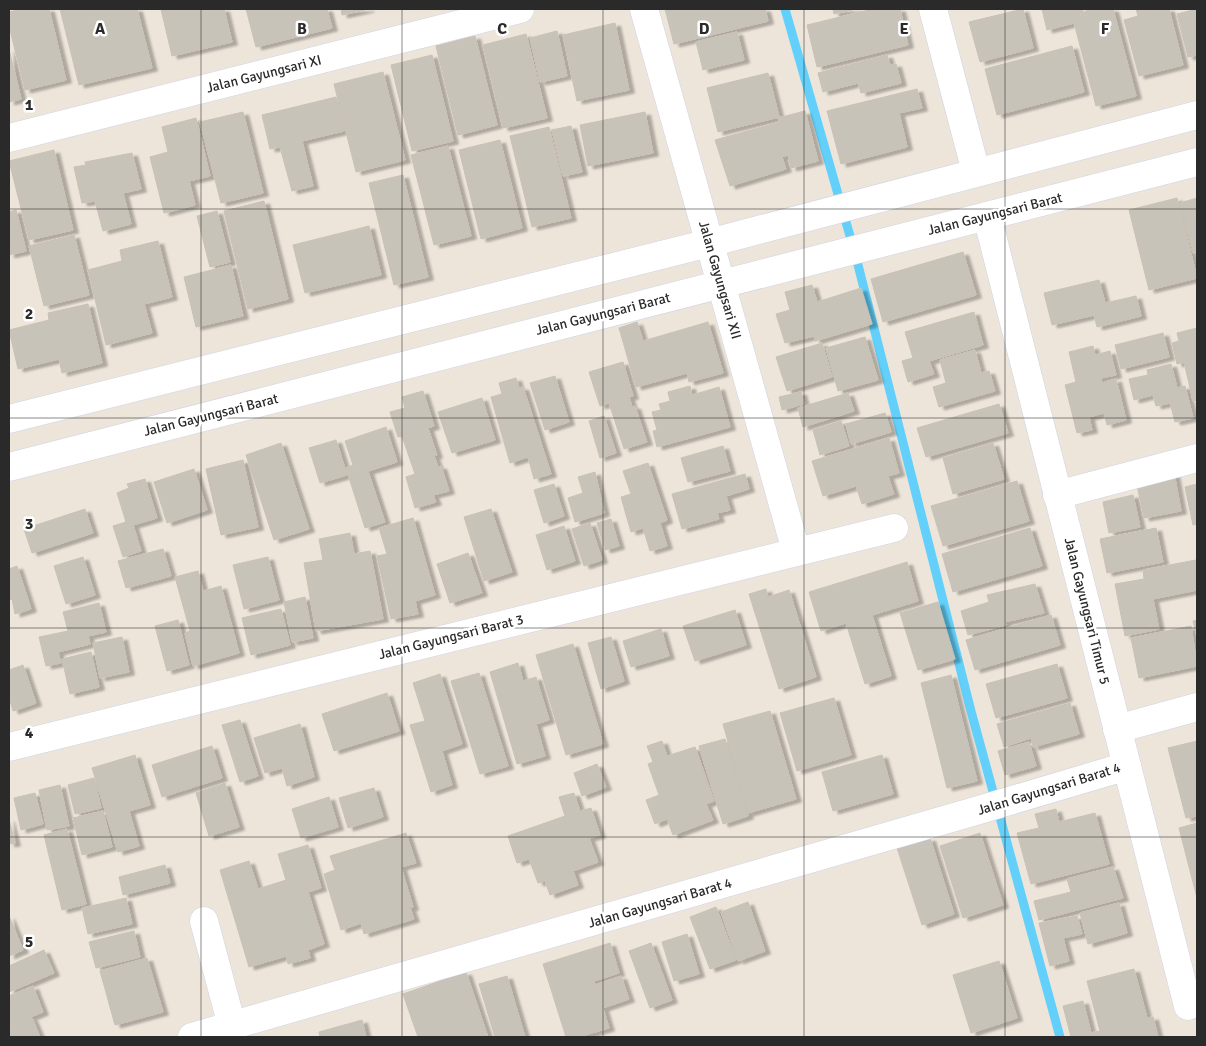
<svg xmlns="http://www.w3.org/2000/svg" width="1206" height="1046" font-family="Signika,sans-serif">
<defs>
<filter id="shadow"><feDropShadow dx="5.5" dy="3" stdDeviation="1" flood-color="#0004"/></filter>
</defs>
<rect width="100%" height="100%" fill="#ede5da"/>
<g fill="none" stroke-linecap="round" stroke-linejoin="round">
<path stroke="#62d0fa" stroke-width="9" d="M785 9 856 257 971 711 1060 1037"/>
</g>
<g fill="#c8c3b9" stroke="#c9c1b3" filter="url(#shadow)">
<path d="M22 9H49L66 80 25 90 9 26V12Z"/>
<path d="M60 9H137L152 68 79 85Z"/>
<path d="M161 9H224L232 42 172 56Z"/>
<path d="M246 9H327L332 28 256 47Z"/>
<path d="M341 9H369L342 15Z"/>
<path d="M665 9H765L768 21 674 44Z"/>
<path d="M833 9H857L834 14Z"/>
<path d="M873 9H900L908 45 817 67 807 25Z"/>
<path d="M1023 9 1033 48 980 62 969 22Z"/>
<path d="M1042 9H1082L1083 13 1087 11V9H1113L1136 96 1096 106 1074 23 1047 30Z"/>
<path d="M1136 9H1169L1183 65 1139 76 1124 20 1138 16Z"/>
<path d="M1197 9V55L1188 57 1177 14Z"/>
<path d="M615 23 629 90 577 101 563 35Z"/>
<path d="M557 31 567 76 540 82 530 38Z"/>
<path d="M737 32 744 60 703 70 696 42Z"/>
<path d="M526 34 547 118 503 128 483 45Z"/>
<path d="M475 36 497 125 458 135 436 46Z"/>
<path d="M1072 46 1084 92 997 115 985 69Z"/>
<path d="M9 49 21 99 9 102Z"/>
<path d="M432 55 453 141 412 151 391 65Z"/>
<path d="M887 55 890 65 896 64 901 83 861 93 858 83 823 92 818 73Z"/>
<path d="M383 72 405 160 356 172 334 84Z"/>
<path d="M768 73 779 117 718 132 707 88Z"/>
<path d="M917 89 922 108 899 113 907 147 841 164 827 111Z"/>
<path d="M336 97 344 131 302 141 313 186 292 191 280 147 270 149 262 115Z"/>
<path d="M805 111 818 161 791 168 788 155 782 157 786 169 730 186 715 140 780 122 778 118Z"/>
<path d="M243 112 263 193 221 203 200 122Z"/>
<path d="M645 112 653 153 588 166 580 125Z"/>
<path d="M196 118 210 176 189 181 195 205 164 213 150 157 168 152 162 127Z"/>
<path d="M571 126 582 172 563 176 552 130Z"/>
<path d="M549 127 571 218 532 227 510 136Z"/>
<path d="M500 140 522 228 481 239 459 150Z"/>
<path d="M448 146 471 236 434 245 411 155Z"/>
<path d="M54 150 73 230 29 240 9 161Z"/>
<path d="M132 153 141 189 123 193 131 224 103 231 95 201 82 203 74 167 86 165 85 162Z"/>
<path d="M403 175 428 277 394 285 369 183Z"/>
<path d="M1177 198 1197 278 1149 290 1129 210Z"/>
<path d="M1197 198V252L1193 253 1180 203Z"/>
<path d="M264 201 288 299 248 309 224 211Z"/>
<path d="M16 210 26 251 9 255V212Z"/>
<path d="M217 211 230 262 210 267 197 216Z"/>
<path d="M369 226 381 275 305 293 293 245Z"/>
<path d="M74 235 89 295 44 306 29 246Z"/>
<path d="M158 241 172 297 144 304 152 333 106 345 88 270 122 261 120 250Z"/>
<path d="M963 252 976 295 883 322 871 279Z"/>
<path d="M231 265 243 316 196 327 184 277Z"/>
<path d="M1099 280 1105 303 1136 296 1141 316 1097 327 1094 315 1052 325 1044 293Z"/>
<path d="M812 285 817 302 861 288 872 324 815 341 814 336 785 343 776 314 790 310 785 292Z"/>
<path d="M88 304 102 363 62 373 59 359 18 369 9 330 49 320 48 313Z"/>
<path d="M974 312 983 345 929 361 934 374 908 382 902 361 913 358 905 332Z"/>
<path d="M637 322 643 341 708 322 723 373 689 382 687 373 636 387 619 328Z"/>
<path d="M1197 328V400L1193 401 1184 362 1177 364 1172 343 1179 341 1177 333Z"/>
<path d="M1163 333 1169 357 1121 369 1115 345Z"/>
<path d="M865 337 878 380 838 391 826 348Z"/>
<path d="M822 343 832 377 787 391 776 357Z"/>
<path d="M1093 346 1095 355 1110 351 1116 375 1101 378 1102 383 1116 379 1126 420 1107 425 1104 413 1089 417 1092 430 1077 433 1065 385 1076 382 1069 352Z"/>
<path d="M975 350 981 373 989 371 995 391 939 407 933 387 946 383 940 360Z"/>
<path d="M623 362 633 396 629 397 632 407 635 406 647 442 624 449 609 403 600 406 589 372Z"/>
<path d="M1171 364 1177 388 1185 386 1193 418 1175 422 1170 403 1156 406 1153 395 1134 400 1129 379 1148 375 1147 370Z"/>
<path d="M555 376 569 422 545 430 530 383Z"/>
<path d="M516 378 519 388 523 387 551 474 534 479 528 457 510 463 491 397 502 394 499 383Z"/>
<path d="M690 386 692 395 719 387 730 427 657 447 653 431 657 430 652 412 661 410 659 404 670 401 668 392Z"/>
<path d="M423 391 434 426 428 428 437 455 434 456 438 467 441 466 449 491 433 495 436 502 415 508 406 477 415 474 402 436 398 437 390 412 405 408 402 397Z"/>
<path d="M801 392 804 404 782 410 779 397Z"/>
<path d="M848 393 854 411 803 427 798 408Z"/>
<path d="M482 398 495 440 452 453 438 412Z"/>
<path d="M999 404 1008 433 926 457 917 428Z"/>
<path d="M885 413 891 432 851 444 846 424Z"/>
<path d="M604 416 616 453 600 458 589 421Z"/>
<path d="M841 421 849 446 820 455 813 430Z"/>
<path d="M386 427 397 462 368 471 385 522 365 528 346 468 353 465 345 441Z"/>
<path d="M889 438 899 473 888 476 894 494 862 504 856 486 823 496 812 461Z"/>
<path d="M336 440 347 475 320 483 309 448Z"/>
<path d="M281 443 309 529 274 540 246 455Z"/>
<path d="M993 443 1004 479 953 494 943 458Z"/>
<path d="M723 446 730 471 688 482 681 458Z"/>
<path d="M243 460 258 527 221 535 206 469Z"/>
<path d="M648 463 667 520 660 523 667 546 650 551 643 528 631 532 621 497 631 494 623 471Z"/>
<path d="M194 469 207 510 167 523 154 482Z"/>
<path d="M595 472 604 513 575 522 568 498 583 493 578 477Z"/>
<path d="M1174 473 1181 511 1144 518 1136 481Z"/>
<path d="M745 474 749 489 726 496 730 510 717 513 719 519 682 529 672 494Z"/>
<path d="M145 479 157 518 133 525 141 551 123 557 113 526 126 522 117 493 129 488 127 484Z"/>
<path d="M1017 481 1029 521 943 546 931 506Z"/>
<path d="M554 484 564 516 544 523 534 490Z"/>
<path d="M1197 484V524L1193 525 1185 487Z"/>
<path d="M1133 495 1140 527 1109 533 1103 502Z"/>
<path d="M85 509 93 533 32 553 24 529Z"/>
<path d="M491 509 512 572 484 581 464 517Z"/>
<path d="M413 518 435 595 415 601 418 614 391 619 377 556 387 554 379 528Z"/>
<path d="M611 519 619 546 605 550 597 523Z"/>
<path d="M590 523 602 560 584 566 572 529Z"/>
<path d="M564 526 575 561 547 570 536 535Z"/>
<path d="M1030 528 1042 566 953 592 942 554Z"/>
<path d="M1156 528 1163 562 1107 573 1100 539Z"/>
<path d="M350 533 354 554 370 551 383 619 316 631 304 563 323 560 319 539Z"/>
<path d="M163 549 171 576 126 588 118 561Z"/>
<path d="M468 553 482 593 450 603 437 564Z"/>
<path d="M83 557 95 595 66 604 54 566Z"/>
<path d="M268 557 279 600 244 609 233 565Z"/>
<path d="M1196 560 1197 590 1153 599 1159 629 1125 636 1115 584 1144 579 1143 570Z"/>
<path d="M907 562 918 601 872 615 891 676 865 684 846 623 821 631 809 592Z"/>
<path d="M17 566 31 609 15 614 12 599 9 600V569Z"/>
<path d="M198 571 203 591 221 586 239 653 193 666 185 633 190 631 175 577Z"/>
<path d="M1035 584 1044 613 1005 622 1006 625 968 635 961 611 989 602 987 595Z"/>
<path d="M766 589 768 597 789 590 816 677 779 689 749 594Z"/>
<path d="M305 597 313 638 292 642 284 602Z"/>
<path d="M938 602 955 659 918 670 900 613Z"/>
<path d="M99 603 106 632 88 636 90 644 58 652 61 663 46 666 39 637 68 631 63 612Z"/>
<path d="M281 609 290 645 251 655 242 618Z"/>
<path d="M735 610 746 645 695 661 683 626Z"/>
<path d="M1051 615 1060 645 975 670 966 640Z"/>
<path d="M178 620 189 665 167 671 155 626Z"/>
<path d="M1197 620V637L1193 621Z"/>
<path d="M1191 626 1197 666 1139 678 1131 638Z"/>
<path d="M661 629 669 656 631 667 623 641Z"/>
<path d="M122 637 129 672 100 678 93 643Z"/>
<path d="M611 637 624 681 601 689 588 643Z"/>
<path d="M573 644 603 744 566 755 536 655Z"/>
<path d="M91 652 99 687 70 694 62 659Z"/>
<path d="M518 663 523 681 536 677 549 720 536 724 545 756 517 764 490 672Z"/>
<path d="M1057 664 1067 698 996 718 986 684Z"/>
<path d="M23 665 36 703 13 711 9 697V670Z"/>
<path d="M479 673 508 766 480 774 451 681Z"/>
<path d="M440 674 462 744 442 751 452 785 431 792 410 725 425 721 413 683Z"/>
<path d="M951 675 977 781 947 788 921 683Z"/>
<path d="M387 693 399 731 334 751 322 714Z"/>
<path d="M834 698 851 755 797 771 780 713Z"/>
<path d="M1070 703 1079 734 1033 747 1031 738 1004 747 997 724Z"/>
<path d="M770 711 796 799 748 813 723 724Z"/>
<path d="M240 720 258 776 240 782 222 725Z"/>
<path d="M300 724 314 777 287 786 282 768 265 773 254 738Z"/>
<path d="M725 739 748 816 723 824 699 746Z"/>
<path d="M662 741 667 756 695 747 714 801 706 804 713 820 673 835 667 819 655 824 646 800 659 795 648 764 653 762 647 746Z"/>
<path d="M1197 741V816L1186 818 1168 748Z"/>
<path d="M1029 742 1036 766 1005 775 998 751Z"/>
<path d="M212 746 222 778 162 797 152 765Z"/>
<path d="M135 755 150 805 129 811 139 846 118 852 92 768Z"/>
<path d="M882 755 893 794 833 811 822 772Z"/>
<path d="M597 764 606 787 582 796 574 773Z"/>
<path d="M94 778 101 808 75 814 68 785Z"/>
<path d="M225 783 239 827 209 836 196 793Z"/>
<path d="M60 785 69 826 47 830 39 790Z"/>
<path d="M374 788 383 817 348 828 339 798Z"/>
<path d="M35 793 43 824 21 830 14 798Z"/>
<path d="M574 793 580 811 591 808 600 835 589 838 598 862 573 871 578 885 550 895 545 881 538 883 529 859 517 863 508 836 565 816 559 797Z"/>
<path d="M329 797 338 827 301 838 292 809Z"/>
<path d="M1056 809 1059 822 1095 813 1109 864 1031 884 1017 833 1039 828 1035 814Z"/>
<path d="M103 811 112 847 82 855 73 818Z"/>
<path d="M9 819 15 843 9 844Z"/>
<path d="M1197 823V898L1179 828Z"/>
<path d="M67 829 86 904 62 910 44 835Z"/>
<path d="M406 833 416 863 401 867 413 907 410 908 414 919 364 934 361 923 341 930 324 874 335 870 330 856Z"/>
<path d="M980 833 1003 905 963 918 940 846Z"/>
<path d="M930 838 954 914 922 925 897 848Z"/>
<path d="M308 845 321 888 308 892 324 944 308 950 310 958 288 964 286 956 249 967 220 870 249 861 258 889 286 880 278 854Z"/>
<path d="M165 865 170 883 123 895 119 877Z"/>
<path d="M1113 867 1123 898 1039 920 1034 901 1071 892 1067 879Z"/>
<path d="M126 898 132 924 88 934 82 908Z"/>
<path d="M748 902 765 951 738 961 721 912Z"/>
<path d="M1119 903 1127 933 1088 944 1080 913Z"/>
<path d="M716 907 736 960 710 969 690 917Z"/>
<path d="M9 916 23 950 9 956Z"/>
<path d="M1077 916 1082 934 1063 938 1069 961 1050 966 1039 923Z"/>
<path d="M134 931 140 957 96 968 89 942Z"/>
<path d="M687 934 699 974 674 981 662 942Z"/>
<path d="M610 943 619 973 594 981 595 985 621 976 629 999 603 1008 609 1028 578 1037H566L543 964Z"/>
<path d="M651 943 672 1000 650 1008 629 951Z"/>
<path d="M44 950 54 973 9 992V966Z"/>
<path d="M147 958 163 1012 115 1025 100 971Z"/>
<path d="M999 961 1017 1018 971 1033 953 975Z"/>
<path d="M1134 969 1147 1018 1153 1017 1158 1037H1071L1063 1006 1083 1001 1091 1033 1100 1031 1087 981Z"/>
<path d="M466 972 488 1037H418L403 994Z"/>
<path d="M507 976 525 1037H495L479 984Z"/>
<path d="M33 986 43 1012 9 1026V996Z"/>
<path d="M32 1018 40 1037H9V1027Z"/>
<path d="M362 1020 366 1037H320L319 1032Z"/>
</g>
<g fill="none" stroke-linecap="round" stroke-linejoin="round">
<g stroke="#cfd3e4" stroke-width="29">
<g id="minor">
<path d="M644 9 796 551"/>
<path d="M933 9 976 172"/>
<path d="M9 138 520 9"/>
<path d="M987 216 1188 1006"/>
<path d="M9 419 709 243 1197 115"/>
<path d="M9 467 1197 162"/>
<path d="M1057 495 1197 458"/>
<path d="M1117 729 1197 707"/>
<path d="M9 747 894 528"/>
<path d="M204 921 232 1026"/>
<path d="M192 1037 979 810 1127 766"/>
</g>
</g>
<use href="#minor" stroke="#fff" stroke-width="28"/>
</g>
<path fill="none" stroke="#2a2a2a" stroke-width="1" stroke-opacity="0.55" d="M201 9V1037M402 9V1037M603 9V1037M804 9V1037M1005 9V1037M9 209H1197M9 418H1197M9 628H1197M9 837H1197"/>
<g text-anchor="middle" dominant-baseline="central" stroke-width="5" stroke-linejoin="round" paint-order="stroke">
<g font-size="14" fill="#2a2a2a" stroke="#fff">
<text transform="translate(264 74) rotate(-14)">Jalan Gayungsari XI</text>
<text transform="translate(995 214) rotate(-14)">Jalan Gayungsari Barat</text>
<text transform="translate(720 280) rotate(74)">Jalan Gayungsari XII</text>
<text transform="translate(603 314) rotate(-14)">Jalan Gayungsari Barat</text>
<text transform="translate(211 415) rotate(-14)">Jalan Gayungsari Barat</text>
<text transform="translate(1087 611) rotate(76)">Jalan Gayungsari Timur 5</text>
<text transform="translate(451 637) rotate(-14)">Jalan Gayungsari Barat 3</text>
<text transform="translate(1049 789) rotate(-17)">Jalan Gayungsari Barat 4</text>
<text transform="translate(660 903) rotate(-16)">Jalan Gayungsari Barat 4</text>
</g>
</g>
<g font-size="16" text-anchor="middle" font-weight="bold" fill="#2a2a2a" stroke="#fff" stroke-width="5" stroke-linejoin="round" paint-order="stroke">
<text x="100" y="34">A</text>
<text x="302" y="34">B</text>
<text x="502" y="34">C</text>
<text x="704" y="34">D</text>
<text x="904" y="34">E</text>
<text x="1105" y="34">F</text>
<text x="29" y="110">1</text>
<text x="29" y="319">2</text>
<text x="29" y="529">3</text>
<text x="29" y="738">4</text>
<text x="29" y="947">5</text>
</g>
<rect width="1206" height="1046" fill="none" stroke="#2a2a2a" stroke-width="20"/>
</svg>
